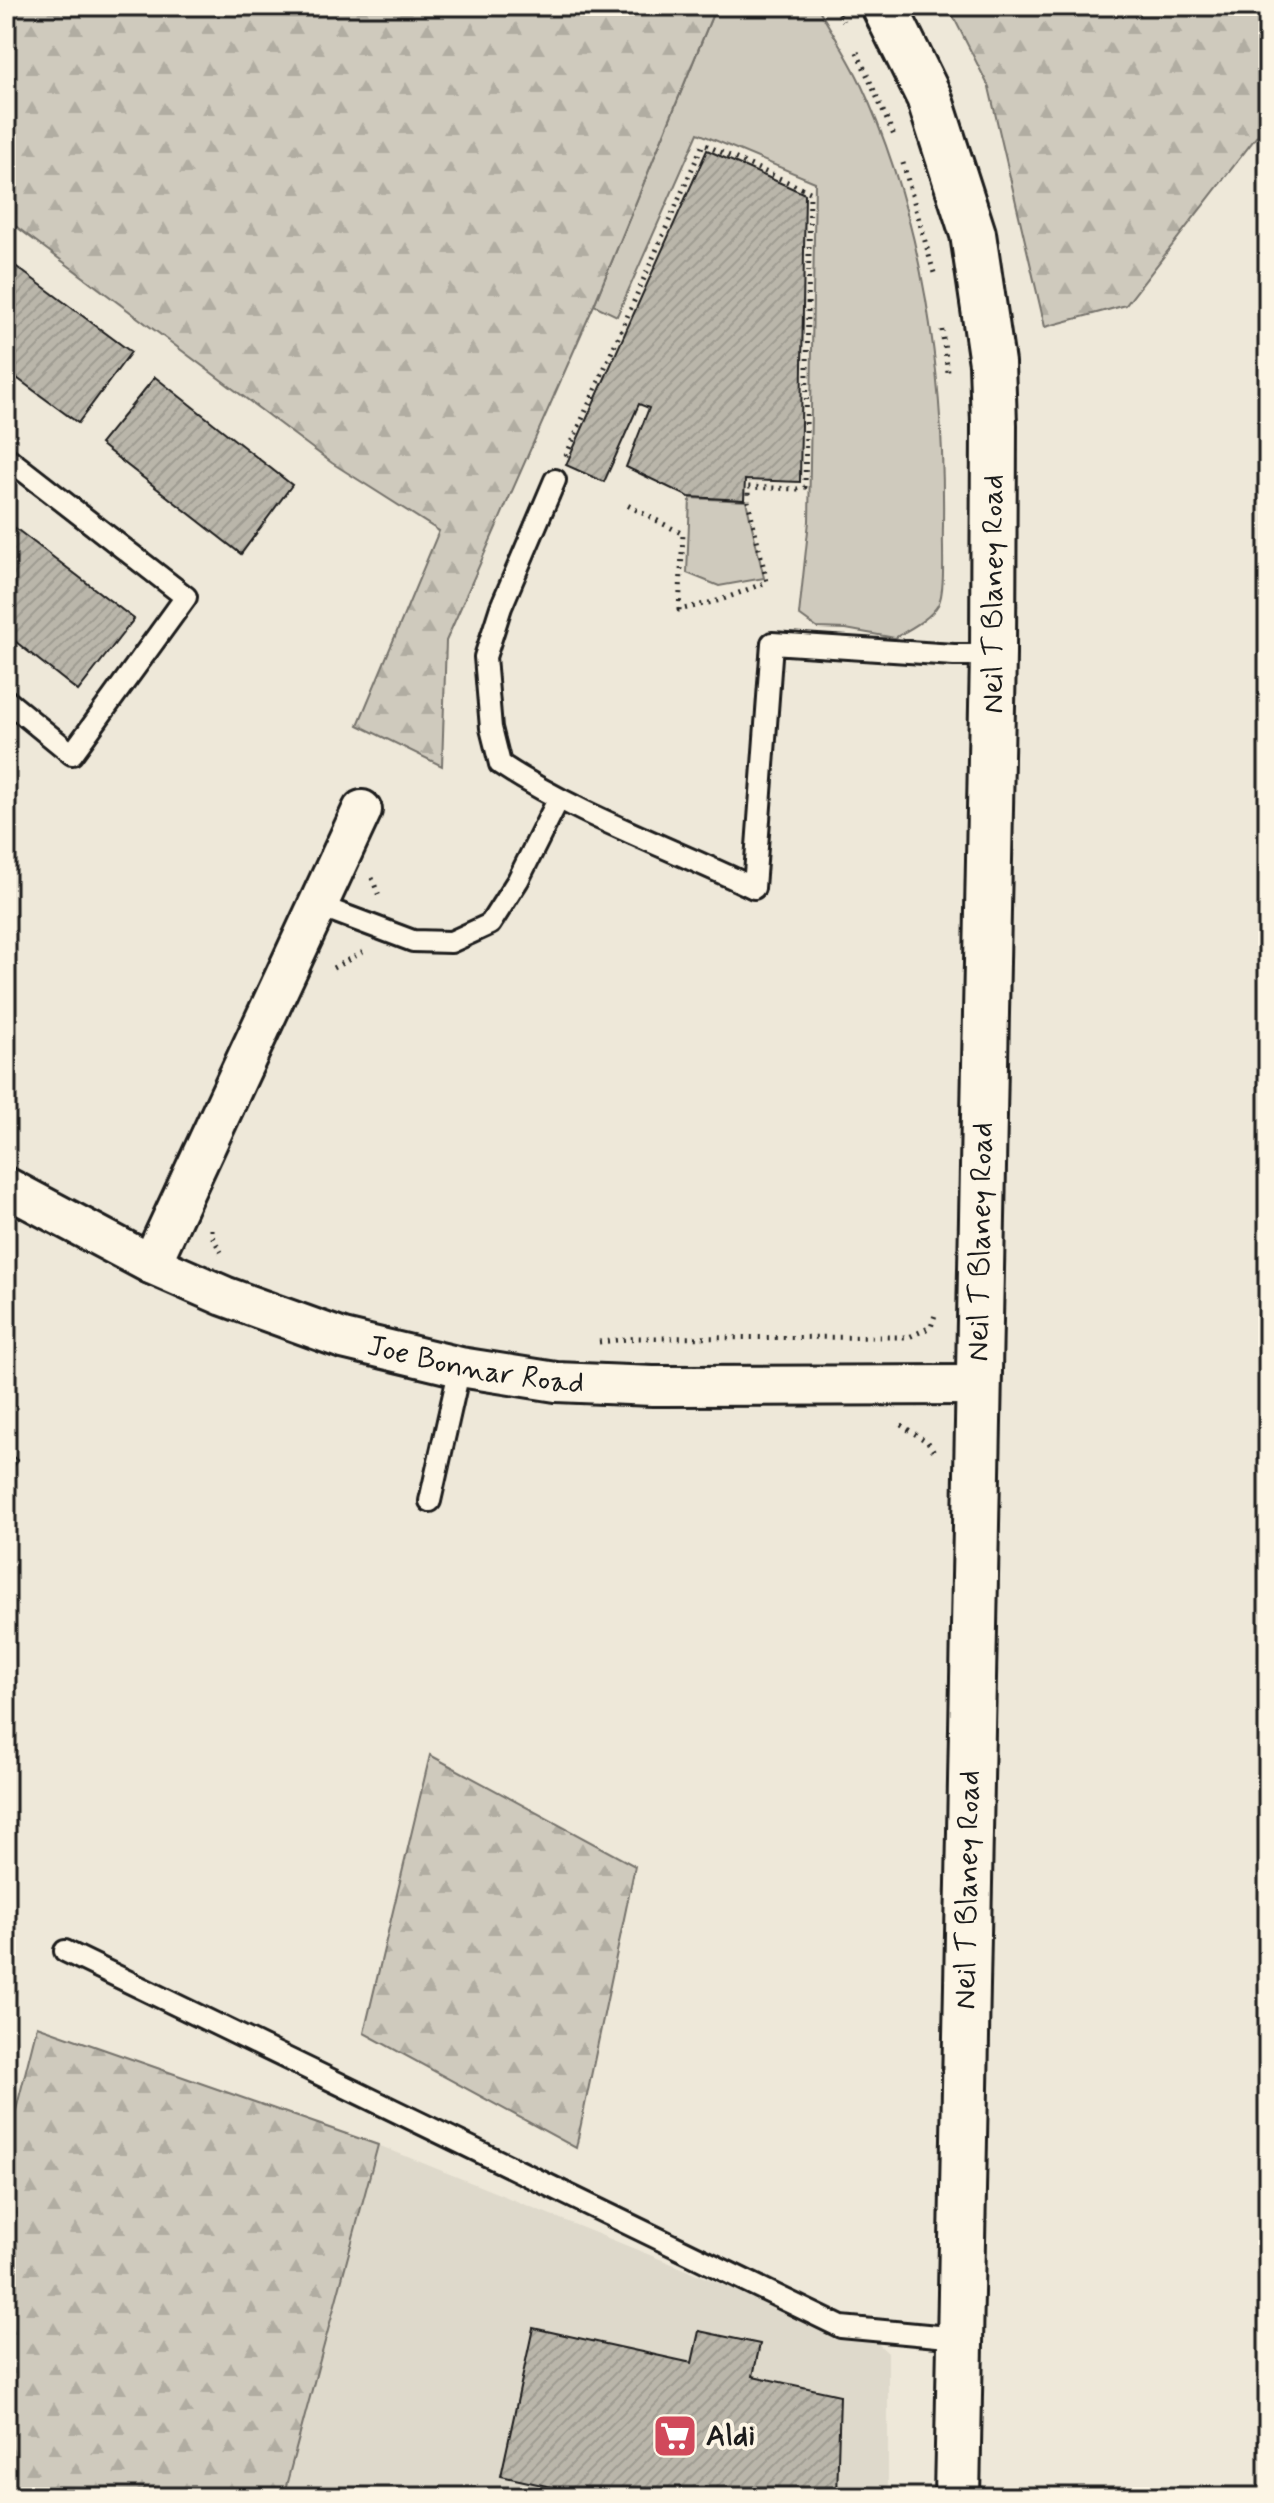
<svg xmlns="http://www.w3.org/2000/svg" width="1274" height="2503" font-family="Mynerve,sans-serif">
<defs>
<pattern id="forest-firs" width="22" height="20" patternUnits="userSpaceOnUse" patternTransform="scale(2)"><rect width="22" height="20" fill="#cfcabd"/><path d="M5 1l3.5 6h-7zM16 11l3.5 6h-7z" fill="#b1ada2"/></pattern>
<pattern id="building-hatch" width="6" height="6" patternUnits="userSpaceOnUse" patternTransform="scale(2)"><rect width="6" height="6" fill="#bab6aa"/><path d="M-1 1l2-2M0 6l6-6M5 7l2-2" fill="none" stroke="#9f9c92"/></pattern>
</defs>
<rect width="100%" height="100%" fill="#eee8d9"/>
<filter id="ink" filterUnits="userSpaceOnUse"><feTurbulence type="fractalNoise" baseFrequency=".0125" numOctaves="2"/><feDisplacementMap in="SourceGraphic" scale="16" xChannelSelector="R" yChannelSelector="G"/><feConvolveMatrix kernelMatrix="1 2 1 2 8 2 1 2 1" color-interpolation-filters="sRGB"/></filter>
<g filter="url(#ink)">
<path fill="#ded9cb" d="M378 2145 813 2321 874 2340 888 2353V2497H283Z"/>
<g fill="#cfcabd" stroke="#76736c" stroke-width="2">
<path d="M716 6H817C831 31 847 55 859 80 923 217 945 377 943 526 942 544 946 591 938 605 929 620 909 629 895 638L846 629 817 628 799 615 809 521 815 182 698 133 617 316 594 305Z"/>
<path d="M690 498 746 501 764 578 719 586 687 573Z"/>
</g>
<g fill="url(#forest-firs)" stroke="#76736c" stroke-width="2">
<path d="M6 6H716L594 305 446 641 442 766 358 725 439 531 332 463 6 219Z"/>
<path d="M948 6H1268V126L1264 127 1126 305 1045 327 989 87Z"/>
<path d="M430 1755 635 1866 576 2148 364 2033Z"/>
<path d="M37 2026 378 2145 283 2497H6V2150Z"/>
</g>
<g fill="url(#building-hatch)" stroke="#1c1c1c" stroke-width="2">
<path d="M707 150 805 194 800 482 745 480 744 500 689 497 626 467 649 408 639 404 604 482 566 465Z"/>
<path d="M6 259 131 352 78 423 6 370Z"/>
<path d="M155 377 292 485 241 554 100 444Z"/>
<path d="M6 521 134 619 78 691 6 634Z"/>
<path d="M6 1451 18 1461 6 1475Z"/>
<path d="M533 2328 692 2363 699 2331 760 2344 753 2376 840 2395 837 2497H597L501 2476Z"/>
</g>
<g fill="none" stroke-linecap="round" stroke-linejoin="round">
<g stroke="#1c1c1c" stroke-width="26">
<g id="service">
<path d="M6 457 186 597 72 754 6 700"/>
<path d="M555 480 501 607 485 657 491 728 500 764C579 816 669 847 754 888L772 643 954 655H993"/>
<path d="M317 905 413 941 451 942 490 924 518 880 558 800"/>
<path d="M430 1501 460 1367"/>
<path d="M65 1951 841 2327 959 2338"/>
</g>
</g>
<g stroke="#1c1c1c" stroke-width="44">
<g id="minor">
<path id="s1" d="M6 1187 151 1264 224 1296 343 1339 460 1367 556 1382 653 1386 978 1385"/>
<path d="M151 1264 362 810"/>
</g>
</g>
<g stroke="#1c1c1c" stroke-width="50">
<path id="secondary" d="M884 6 929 97 973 234 992 363 994 425 993 655 957 2497"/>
</g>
<g stroke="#1c1c1c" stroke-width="5" stroke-dasharray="2 6" stroke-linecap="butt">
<path d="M836 6 843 21"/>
<path d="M857 52 895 138"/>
<path d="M903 163 934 273"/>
<path d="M942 330 948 372"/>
<path d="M566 456 703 144 810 192 805 487 797 489 748 487V501L767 582 721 600 679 610 683 534 627 505"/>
<path d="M372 878 380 899"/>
<path d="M333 968 363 952"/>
<path d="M212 1229V1236L221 1252"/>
<path d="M599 1342 637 1338 909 1337 931 1327 936 1312"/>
<path d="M901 1425 928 1442 935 1453"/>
</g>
<use href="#service" stroke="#fcf5e5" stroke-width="20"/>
<use href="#minor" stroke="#fcf5e5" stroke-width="38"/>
<use href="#secondary" stroke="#fcf5e5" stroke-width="44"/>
</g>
</g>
<defs>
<g id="supermarket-square" transform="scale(2.3)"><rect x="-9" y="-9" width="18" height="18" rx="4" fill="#d1495b" stroke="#fcf5e5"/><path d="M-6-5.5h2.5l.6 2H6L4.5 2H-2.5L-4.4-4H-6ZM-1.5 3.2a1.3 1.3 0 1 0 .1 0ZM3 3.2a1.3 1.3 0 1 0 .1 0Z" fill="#fff"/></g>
</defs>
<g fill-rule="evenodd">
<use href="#supermarket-square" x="675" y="2436"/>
</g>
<g text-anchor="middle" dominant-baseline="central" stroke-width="8" stroke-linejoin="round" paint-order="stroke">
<g font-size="30" fill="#1c1c1c" stroke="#fcf5e5">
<text transform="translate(993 594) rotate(-90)">Neil T Blaney Road</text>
<text transform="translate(981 1242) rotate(-89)">Neil T Blaney Road</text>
<text stroke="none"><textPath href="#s1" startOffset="506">Joe Bonnar Road</textPath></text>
<text transform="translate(968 1890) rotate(-89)">Neil T Blaney Road</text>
</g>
<g font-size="30" font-weight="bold" fill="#1c1c1c" stroke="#fcf5e5" text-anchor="start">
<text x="706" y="2436">Aldi</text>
</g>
</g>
<rect width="1274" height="2503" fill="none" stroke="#fcf5e5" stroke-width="32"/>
<rect x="16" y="16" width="1242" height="2471" fill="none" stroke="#1c1c1c" stroke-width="3" filter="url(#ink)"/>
</svg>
